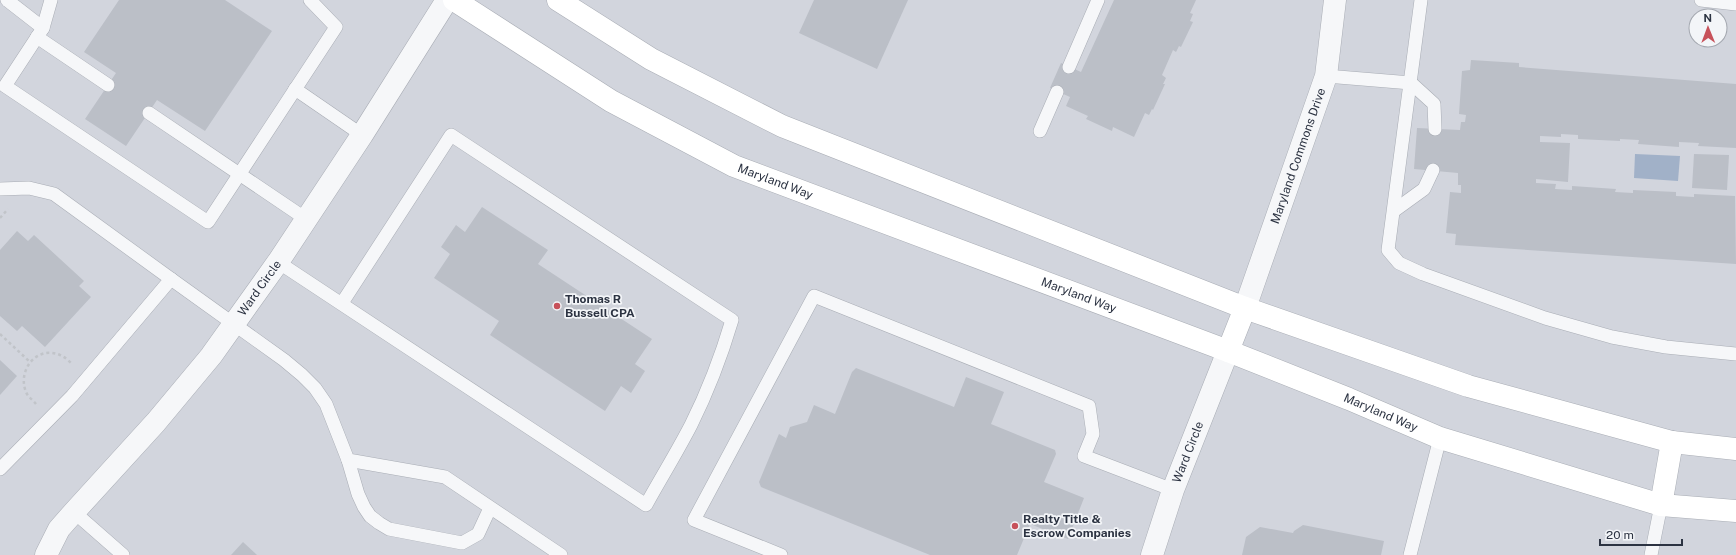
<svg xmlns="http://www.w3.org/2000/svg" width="1736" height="555" font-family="'Public Sans',sans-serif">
<rect width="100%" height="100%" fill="#e4e6eb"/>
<path fill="#d2d5dd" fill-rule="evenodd" d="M0 0H1736V555H0ZM1696 16H1720V40H1696Z"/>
<path fill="#a1b1c8" d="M1635 154 1680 156 1678 181 1634 178Z"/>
<g fill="#bbbfc7">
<path d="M119 0H225L272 31 205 131 157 100 126 146 85 119 116 73 84 52Z"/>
<path d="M814 0H908L877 69 799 33Z"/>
<path d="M1114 0H1196L1190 13 1193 14 1190 21 1193 22 1181 47 1179 46 1176 52 1173 50 1162 75 1166 78 1163 84H1165L1153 110 1152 109 1149 115 1145 113 1134 137 1113 127 1112 131 1086 119 1088 116 1066 106 1070 97 1050 88 1061 63 1081 72Z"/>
<path d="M1471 60 1519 63V67L1736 84V148L1698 146 1699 143 1679 142V147L1638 144 1639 140 1620 139V141L1578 139V135L1561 134V137L1540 136V142L1570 143 1568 182 1536 179V183L1556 184 1555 189 1572 190V186L1616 189 1615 192 1633 193V190L1676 192V196L1694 197V194L1735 196 1736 264 1455 245 1456 234 1446 233 1450 192 1461 193V185H1458V173L1414 169 1417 128 1460 130 1461 122H1465L1466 115 1459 114 1462 71 1470 70Z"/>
<path d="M1694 154 1729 155 1727 190 1692 188Z"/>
<path d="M482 207 548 250 538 264 652 339 635 364 645 371 631 393 621 386 605 411 490 335 499 321 434 278 450 254 441 247 456 225 465 232Z"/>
<path d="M17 231 28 241 34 235 84 281 79 286 91 297 45 347 22 326 17 331 0 316V250Z"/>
<path d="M0 360 17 376 0 395Z"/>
<path d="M856 368 954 407 966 377 1004 392 991 424 1055 450 1056 454 1044 482 1084 498 1068 539 1030 524 1017 555H930L761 487 759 482 779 434 786 438 790 427 807 422 814 405 835 414 852 372Z"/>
<path d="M1303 525 1384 541 1381 555H1242L1246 537 1260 527 1293 533 1294 531Z"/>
<path d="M243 542 257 555H231Z"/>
</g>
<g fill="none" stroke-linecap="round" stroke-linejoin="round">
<g stroke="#a9adb5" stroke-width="14">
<g id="lane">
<path d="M7 0 43 28"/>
<path d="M51 0 43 28 5 86 208 222 336 27 310 0"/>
<path d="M1421 0 1388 250 1399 263 1423 274 1545 318 1612 337 1666 347 1736 354"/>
<path d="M1701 0 1736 4"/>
<path d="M37 37 108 85"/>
<path d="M1069 67 1098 0"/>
<path d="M1326 76 1411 83 1434 104 1435 129"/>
<path d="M295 89 362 135"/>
<path d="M149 113 306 219"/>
<path d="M1040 131 1057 92"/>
<path d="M0 189 29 188 54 194 171 279 72 396 0 469"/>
<path d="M1395 210 1424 189 1433 170"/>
<path d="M278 262 646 505C661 478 677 452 691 425 708 391 721 357 732 320L451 135 342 303"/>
<path d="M171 279 284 360 302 375 315 388 326 404 348 460 445 477 561 555"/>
<path d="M348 460 358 494 364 507 370 516 379 523 389 529 462 543 478 534 490 508"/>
<path d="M74 512 123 555"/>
<path d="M781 555 694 520 814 296 1089 406 1093 434 1084 456 1173 490"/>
<path d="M1410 555 1440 438"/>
<path d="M1651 555 1661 505"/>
</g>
</g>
<g stroke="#a9adb5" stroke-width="23">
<g id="street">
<path id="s1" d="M1245 308 1326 76 1335 0"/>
<path id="s2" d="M46 555 59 529 74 512 156 422 211 356 278 262 362 135 447 0"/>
<path id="s3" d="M1152 555 1173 490 1228 351"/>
</g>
</g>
<g stroke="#a9adb5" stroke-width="23">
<g id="secondary">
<path id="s4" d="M454 0 611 101 734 166 1228 351 1349 399 1440 438 1661 505 1736 511"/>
<path d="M558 0 651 59 782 126 1245 308 1468 386 1672 442 1736 449"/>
<path d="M1228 351 1245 308"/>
<path d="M1661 505 1672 442"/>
</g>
</g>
<g stroke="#c1c4c9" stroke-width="2.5" stroke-dasharray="3 3" stroke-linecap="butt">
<path d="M0 218 8 209"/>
<path d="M0 334 30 362"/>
<path d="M36 404C33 400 28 397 26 392 17 370 37 345 60 355 65 357 69 361 72 364"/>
</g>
<use href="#lane" stroke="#f6f7f9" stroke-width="13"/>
<use href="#street" stroke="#f6f7f9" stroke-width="22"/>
<use href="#secondary" stroke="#fff" stroke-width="22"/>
</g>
<g fill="#c7515a" stroke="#f3f5f8" stroke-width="1.5">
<circle cx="557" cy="306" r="4"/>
<circle cx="1015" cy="526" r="4"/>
</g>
<g text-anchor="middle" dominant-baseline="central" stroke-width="3.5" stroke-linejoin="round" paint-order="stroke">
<g font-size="12" fill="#2c3342" stroke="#f3f5f8">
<text stroke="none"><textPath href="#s1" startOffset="161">Maryland Commons Drive</textPath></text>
<text stroke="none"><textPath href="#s4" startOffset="370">Maryland Way</textPath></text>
<text stroke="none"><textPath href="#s2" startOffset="343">Ward Circle</textPath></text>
<text stroke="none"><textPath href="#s4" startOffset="694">Maryland Way</textPath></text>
<text stroke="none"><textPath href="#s4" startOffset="1018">Maryland Way</textPath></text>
<text stroke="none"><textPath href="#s3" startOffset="109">Ward Circle</textPath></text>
</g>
<g font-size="12" font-weight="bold" fill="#2c3342" stroke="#f3f5f8" text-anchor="start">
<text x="565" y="299">Thomas R<tspan x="565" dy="14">Bussell CPA</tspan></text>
<text x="1023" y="519">Realty Title &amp;<tspan x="1023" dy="14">Escrow Companies</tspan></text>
</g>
</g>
<g transform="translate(1708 28) rotate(359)"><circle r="19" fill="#f3f5f8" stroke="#a3a7af"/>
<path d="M0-3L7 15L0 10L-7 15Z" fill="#c7515a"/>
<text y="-6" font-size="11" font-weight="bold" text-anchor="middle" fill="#2c3342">N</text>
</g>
<path d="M1600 539v6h82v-6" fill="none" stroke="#2c3342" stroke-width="2"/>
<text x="1606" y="539" font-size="12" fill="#2c3342" stroke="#f3f5f8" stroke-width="3" paint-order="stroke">20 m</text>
</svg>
